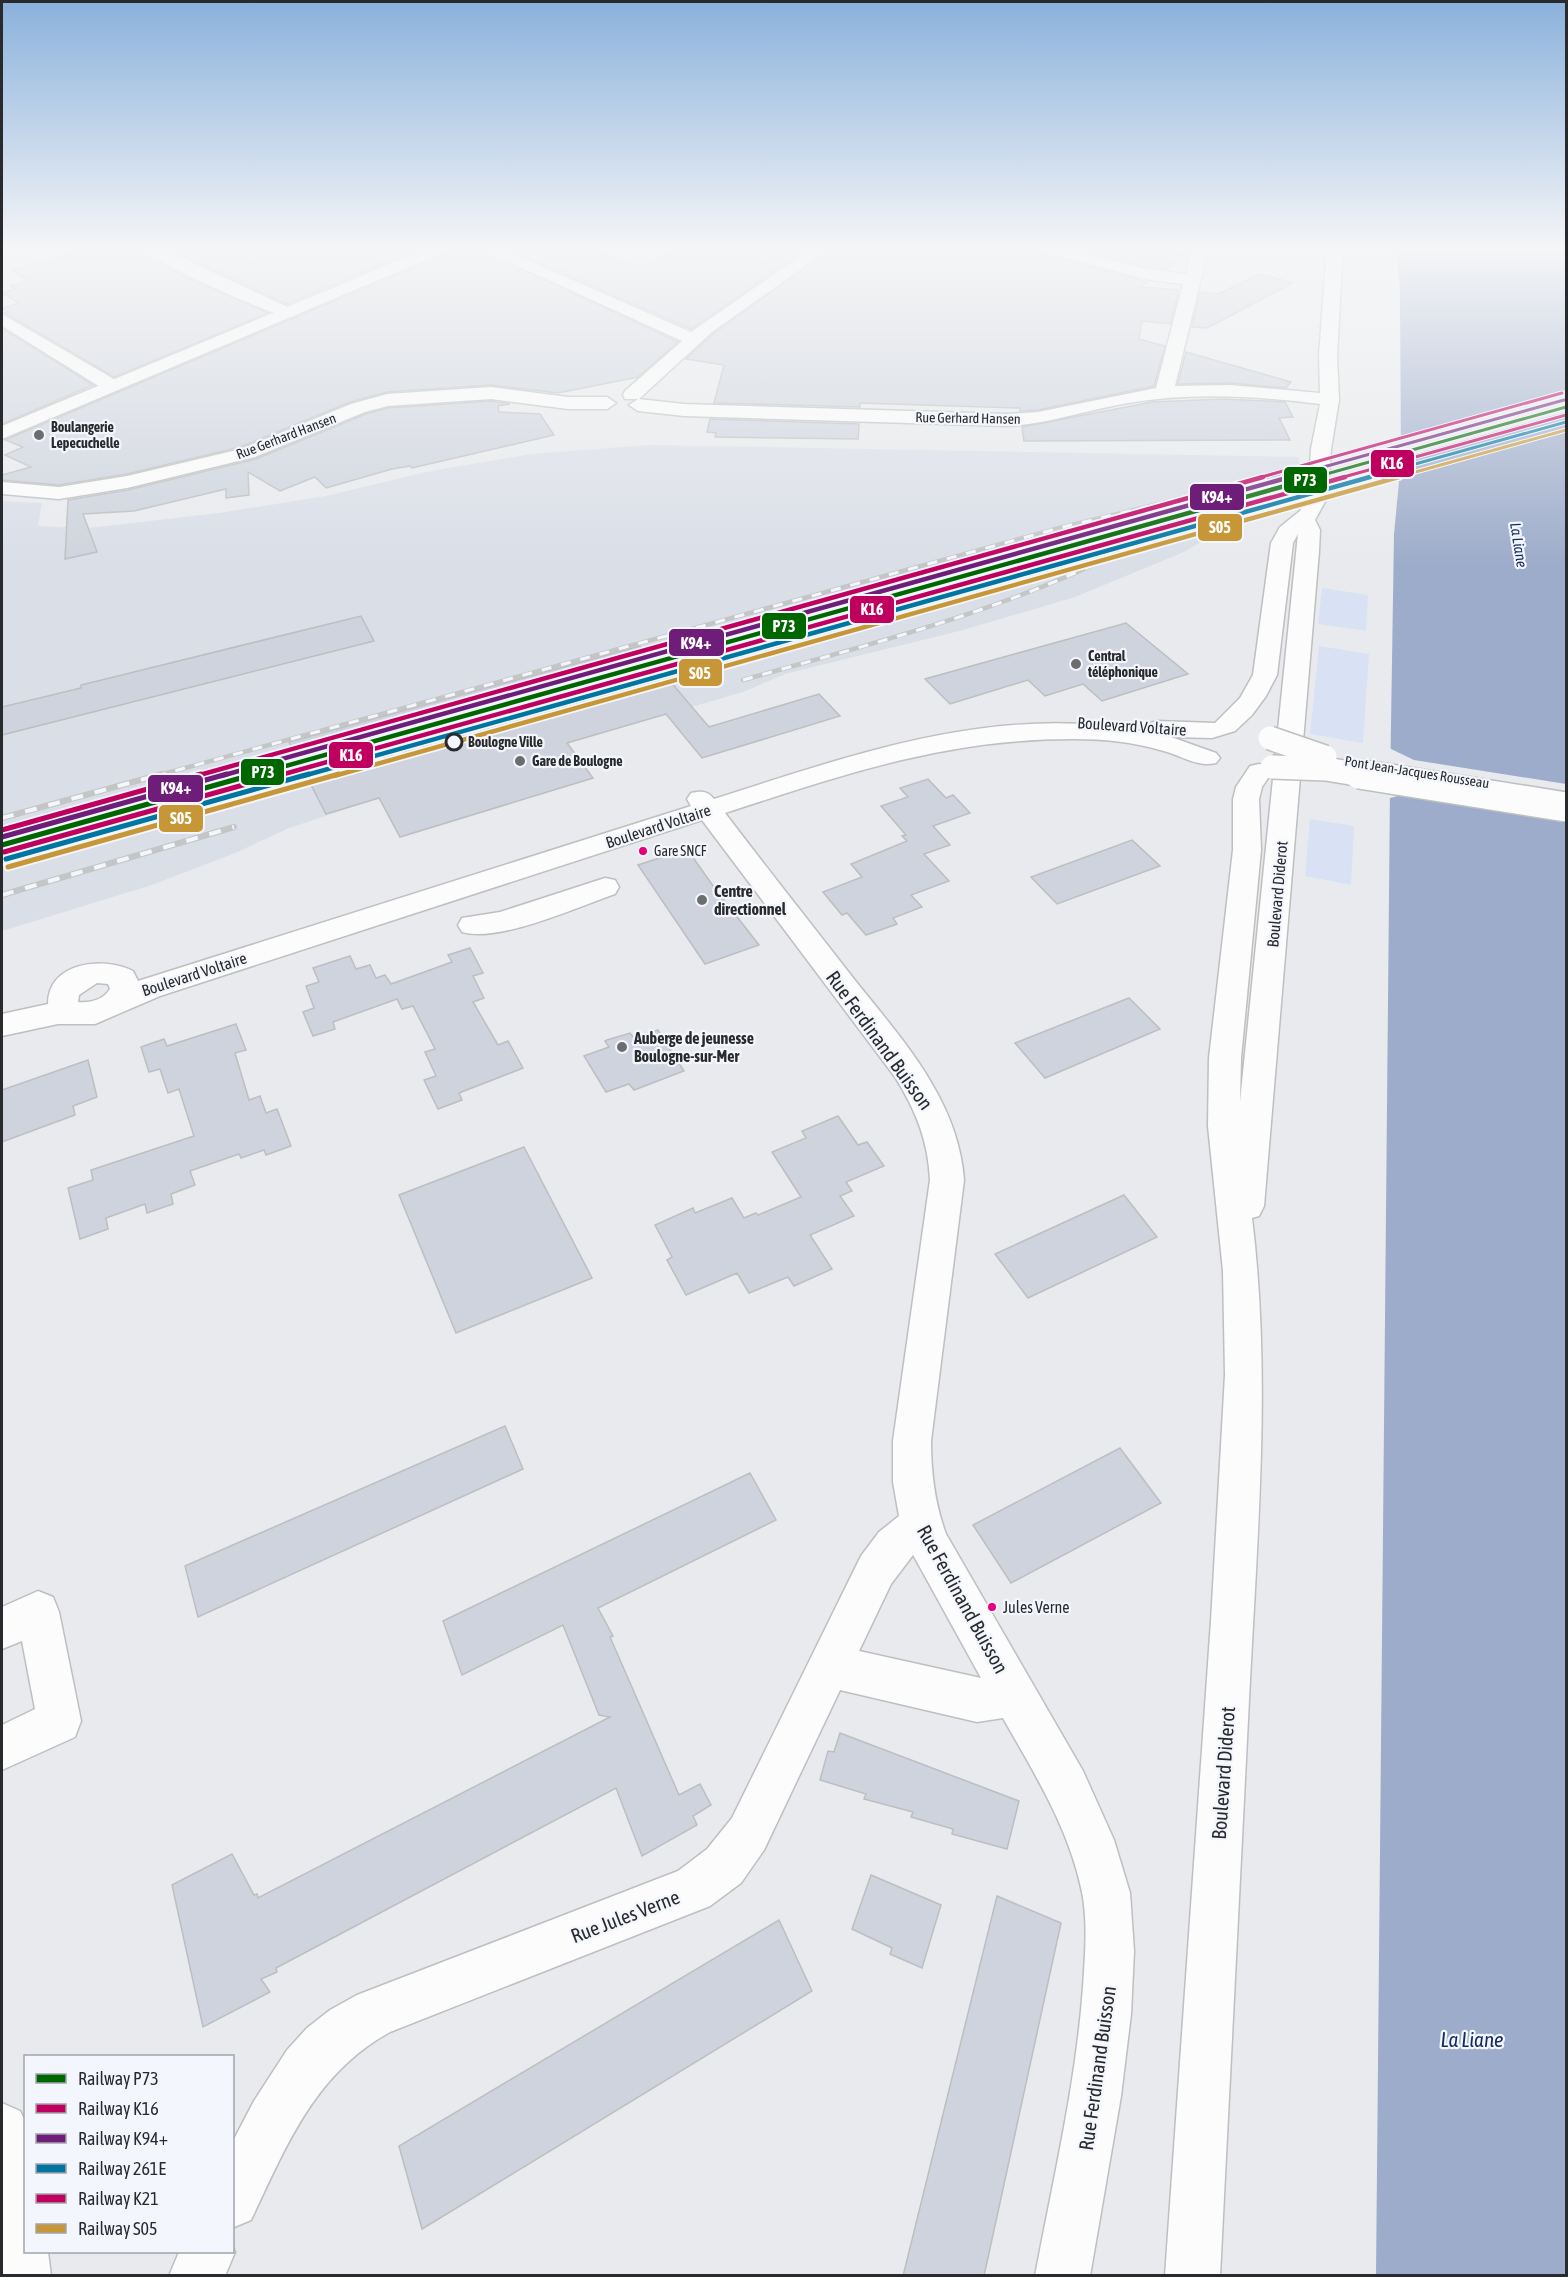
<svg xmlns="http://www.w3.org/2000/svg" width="1568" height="2277" font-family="'Asap Condensed',sans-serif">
<rect width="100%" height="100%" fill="#e8eaed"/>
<path fill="#dadee7" d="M650 445 1299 457V487L1274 497 1184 552 1075 597 963 630 785 674 743 692 568 743 593 778 400 837 379 798 289 828 235 853 152 885 2 931V501L42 503 38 526 89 528 219 513 326 496 426 472 531 454Z"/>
<g fill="#d9e2f4">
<path d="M1322 588 1368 595 1366 631 1318 624Z"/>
<path d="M1319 646 1369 654 1363 743 1310 734Z"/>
<path d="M1310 819 1354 826 1351 885 1305 876Z"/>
</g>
<path fill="#9dacca" d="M1396 246H1566V2275L1376 2276 1390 789 1394 534 1401 461 1400 290Z"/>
<g fill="#e8eaed">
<path d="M1566 390V412L1398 459V437Z"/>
<path d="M1389 748 1414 760 1566 784V819L1401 795 1387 799Z"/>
</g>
<g fill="#ced3dd" stroke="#bdbec0" stroke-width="1.5">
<path d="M96 246H134L144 255 185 277 268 313 114 377 5 313 8 312 2 308 19 303 2 293 15 289 10 286 29 281 11 270Z"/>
<path d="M161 246H427L287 304Z"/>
<path d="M456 246H472L678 342 638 377 558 393 491 385 387 392 350 402 240 447 127 474 59 485 2 480V475L31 467 5 455 23 447 5 440 453 251Z"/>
<path d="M500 246H579L641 266 683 246H811L691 329Z"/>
<path d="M835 246H1029L1032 251 1148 282 1140 287 1179 290 1170 324 1142 321 1139 339 1165 346 1154 386 1038 410 1020 411V408L860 403V407L714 403 724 365 686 359 713 334Z"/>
<path d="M1066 246H1153L1189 255 1167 269 1146 267Z"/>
<path d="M1260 274 1293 283 1207 328 1192 327 1200 292 1218 294Z"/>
<path d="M2 328 93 385 2 424Z"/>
<path d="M1186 352 1291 382 1286 388 1230 383 1178 384Z"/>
<path d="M1224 399 1285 402 1293 417 1279 418 1290 440 1024 441 1022 427 1152 402Z"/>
<path d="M491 401 510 404 498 406 499 412 540 414 554 435 412 468 410 466 392 469 326 488 315 477 280 491 248 472 249 495 226 498V489L134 511 83 514 97 552 65 559 68 500 128 490 256 459 366 414 388 408Z"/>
<path d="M710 419 859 424 858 439 715 437 716 433 707 432Z"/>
<path d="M361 616 374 641 2 735V707L81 688V685Z"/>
<path d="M1126 623 1188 674 1102 701 1083 684 1045 696 1028 680 950 704 925 679Z"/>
<path d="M640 646 709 727 819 694 840 716 702 758 666 714 567 743 593 778 400 837 379 798 326 814 289 742Z"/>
<path d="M928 779 946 798 953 795 970 813 933 826 950 845 924 854 949 881 911 895 922 907 893 918 897 924 866 935 847 913 842 915 823 892 862 877 851 864 907 841 902 836 906 835 881 806 908 797 900 788Z"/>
<path d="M1132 840 1160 866 1057 904 1031 877Z"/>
<path d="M687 849 716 890 759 945 705 964 638 865Z"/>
<path d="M470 948 483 973 473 976 484 998 473 1002 498 1045 508 1041 523 1068 459 1093 462 1100 438 1109 424 1080 436 1076 425 1052 435 1049 413 1006 402 1009 397 999 333 1022 335 1029 313 1036 303 1012 314 1008 306 986 319 982 313 968 350 956 356 969 370 965 376 978 385 975 391 984 452 962 448 955Z"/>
<path d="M1129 998 1160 1029 1045 1078 1015 1043Z"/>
<path d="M236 1024 246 1050 235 1053 249 1100 260 1096 266 1113 277 1109 291 1146 266 1155 264 1150 241 1158 239 1154 190 1171 195 1185 171 1194 173 1204 147 1213 145 1204 106 1218 108 1229 80 1239 68 1188 93 1180 91 1170 194 1136 179 1089 168 1093 160 1069 149 1072 141 1047 164 1039 167 1046Z"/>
<path d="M658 1030 684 1071 634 1090 629 1084 606 1092 584 1056 609 1047 605 1041 607 1040 630 1033 634 1038Z"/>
<path d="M88 1060 97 1097 73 1106 75 1115 2 1142V1090Z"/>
<path d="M838 1116 858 1145 867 1142 884 1166 846 1182 852 1191 840 1196 854 1216 810 1235 832 1269 794 1286 788 1277 749 1293 737 1273 686 1295 667 1260 672 1257 655 1225 693 1208 695 1213 732 1198 744 1218 756 1213 758 1215 801 1197 772 1152 806 1138 802 1131Z"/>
<path d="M524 1147 592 1278 456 1333 399 1195Z"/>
<path d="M1124 1195 1157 1237 1028 1298 995 1254Z"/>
<path d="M505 1426 523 1469 198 1617 185 1566Z"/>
<path d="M1120 1448 1161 1503 1011 1583 973 1525Z"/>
<path d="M750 1473 776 1520 598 1608 613 1636 610 1637 679 1795 700 1784 711 1805 693 1816 697 1825 642 1856 616 1788 276 1968 277 1972 261 1979 270 1992 203 2027 172 1885 232 1854 254 1895 257 1894 258 1898 610 1717 599 1715 563 1625 462 1675 443 1621Z"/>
<path d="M840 1733 1019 1801 1007 1849 952 1834 953 1829 911 1817 913 1812 864 1799 866 1794 820 1780 828 1751 834 1752Z"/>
<path d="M871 1875 941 1905 922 1968 890 1954 892 1948 852 1929Z"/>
<path d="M997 1896 1061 1923 984 2276H903Z"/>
<path d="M779 1920 812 1991 422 2229 399 2146Z"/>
</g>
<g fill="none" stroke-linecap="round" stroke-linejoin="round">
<g stroke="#bdbfc0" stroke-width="3">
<g id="minor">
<path d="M136 246H156L292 309 295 313 292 317C279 320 146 258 136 246Z"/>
<path d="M474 246H495L691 332 815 246H833L712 332 639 399H625L623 395 625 391 682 341Z"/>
<path d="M1031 246H1057L1146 269 1186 274 1193 246H1209L1175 386 1230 385 1320 393 1319 356 1327 246H1343L1337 356 1339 400 1331 449 1328 496 1315 520 1320 530 1319 551 1264 1206 1259 1216 1252 1218C1271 1371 1258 1527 1250 1680 1240 1879 1230 2077 1220 2276H1165L1211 1621 1225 1375 1223 1271 1208 1126 1209 1058 1233 850V799L1236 787 1250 766 1259 764 1268 766 1272 772 1262 787 1259 799 1261 850 1241 1058 1240 1102 1298 534 1293 543 1277 675 1266 696 1252 715 1235 731 1212 738 1171 737 1216 753 1220 758 1216 763C1197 768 1179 754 1160 750 1133 742 1103 739 1074 739 945 739 845 774 725 813 764 864 803 914 843 965 893 1030 958 1094 964 1180L931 1441C931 1474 935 1504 946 1534L1083 1771 1114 1840 1130 1893 1134 1951 1131 2014 1121 2096 1090 2276H1035C1053 2180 1076 2084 1083 1987 1085 1956 1088 1922 1082 1892 1069 1828 1034 1773 1003 1718L977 1722 840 1690 764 1850 741 1883 710 1906 390 2032C314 2074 287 2145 251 2220L232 2228V2143L254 2101 287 2050 307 2028 330 2010 357 1995 678 1871 707 1849 732 1818 861 1556 879 1532 899 1516 893 1482V1441L930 1180C928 1140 916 1111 895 1077L702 820 160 996 95 1024H58L2 1036V1014L48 1004C48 962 103 956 133 971L138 981 691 806 687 799 691 793C700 791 707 790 714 799 852 755 999 702 1146 732L1144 729 1148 724 1157 721 1215 723 1240 698 1253 675 1271 543 1280 527 1300 511 1308 496 1311 449 1320 404C1256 396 1192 392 1128 403 1087 410 1049 424 1007 426L684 416 638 411 629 405 638 399 684 404 1007 414 1038 412 1156 388 1183 284 1145 279 1033 249ZM97 983 108 984 110 989C103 1000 90 1003 78 1002L79 995ZM913 1555 916 1560 981 1678 859 1651 891 1584Z"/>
<path d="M2 314 119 382 121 386 119 390H105L2 326Z"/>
<path d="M491 387 568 397H607L616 403 607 409H568L491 399 388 406 365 412 255 457 127 488 59 499 2 494V482L59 487 127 476 241 449 351 404 387 394Z"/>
<path d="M605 878 615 880 619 887 615 894C577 907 499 943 462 932L458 925 462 918 500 912Z"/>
<path d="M38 1591 53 1597 59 1612 81 1721 75 1737 2 1770V1725L35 1709 22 1641 2 1649V1607Z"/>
<path d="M2 2103 20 2111 26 2123V2252H48L51 2276H2Z"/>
<path d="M232 2245 235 2252 225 2276H169L179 2252H232Z"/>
</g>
</g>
<g stroke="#bdbfc0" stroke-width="3">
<path id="major" d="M433 246H454L452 249 2 439V426Z"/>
</g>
<use href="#minor" fill="#fcfcfc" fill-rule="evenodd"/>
<use href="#major" fill="#fcfcfc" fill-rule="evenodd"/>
<g stroke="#c4c5c5" stroke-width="4">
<path id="rail-far2" d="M1264 478 1278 475"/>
</g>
<g stroke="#c4c5c5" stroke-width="4.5">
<g id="rail-far1">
<path d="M743 680C874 643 1004 611 1126 549"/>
<path d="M156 776 1063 527 1271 477"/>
<path d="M316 776 1077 559 1270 490"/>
</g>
</g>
<g stroke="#c4c5c5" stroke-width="6">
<g id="rail">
<path d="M2 818 162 774"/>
<path d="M2 865 321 774"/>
<path d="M2 895 234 827"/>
</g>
</g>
<use href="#rail-far2" stroke="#f3f6fd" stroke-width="2" stroke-dasharray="8" stroke-linecap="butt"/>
<use href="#rail-far1" stroke="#f3f6fd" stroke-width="3" stroke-dasharray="10" stroke-linecap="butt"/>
<use href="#rail" stroke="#f3f6fd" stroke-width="4" stroke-dasharray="12" stroke-linecap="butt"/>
<g stroke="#bdbfc0" stroke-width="26" stroke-linecap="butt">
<g id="minor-bridge-far1">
<path d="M1270 738 1325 757"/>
<path d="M1272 767 1326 769 1368 776"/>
</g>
</g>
<g stroke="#bdbfc0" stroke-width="32" stroke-linecap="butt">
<path id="minor-bridge" d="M1359 774 1566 807"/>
</g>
<use href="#minor-bridge-far1" stroke="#fcfcfc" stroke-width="23"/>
<use href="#minor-bridge" stroke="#fcfcfc" stroke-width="29"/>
<g stroke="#f3f6fd" stroke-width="5">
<path id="rail-1-far2" d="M1312 478 1566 407"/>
</g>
<g stroke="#f3f6fd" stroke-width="8">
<path id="rail-1-far1" d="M250 776 1317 477"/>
</g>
<g stroke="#f3f6fd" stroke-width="9">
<path id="rail-1" d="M2 845 255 774"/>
</g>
<g stroke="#f3f6fd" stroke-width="5">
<path id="rail-2-far2" d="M1340 478 1566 415"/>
</g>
<g stroke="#f3f6fd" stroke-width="8">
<path id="rail-2-far1" d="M277 776 1345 477"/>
</g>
<g stroke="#f3f6fd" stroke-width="9">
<path id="rail-2" d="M4 852 282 774"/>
</g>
<g stroke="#f3f6fd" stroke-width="5">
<path id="rail-3-far2" d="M1284 478 1564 400"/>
</g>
<g stroke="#f3f6fd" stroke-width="8">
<path id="rail-3-far1" d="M221 776 1290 477"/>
</g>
<g stroke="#f3f6fd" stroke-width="9">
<path id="rail-3" d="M2 837 227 774"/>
</g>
<g stroke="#f3f6fd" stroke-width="5">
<path id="rail-4-far2" d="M1365 478 1566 422"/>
</g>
<g stroke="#f3f6fd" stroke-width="8">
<path id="rail-4-far1" d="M303 776 1370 477"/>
</g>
<g stroke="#f3f6fd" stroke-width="9">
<path id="rail-4" d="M6 859 309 774"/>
</g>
<g stroke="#f3f6fd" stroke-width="5">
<path id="rail-5-far2" d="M1258 478 1562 393"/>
</g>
<g stroke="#f3f6fd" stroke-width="8">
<path id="rail-5-far1" d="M196 776 1263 477"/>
</g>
<g stroke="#f3f6fd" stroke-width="9">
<path id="rail-5" d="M2 830 201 774"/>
</g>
<g stroke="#f3f6fd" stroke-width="5">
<path id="rail-6-far2" d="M1394 478 1566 430"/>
</g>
<g stroke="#f3f6fd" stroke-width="8">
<path id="rail-6-far1" d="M334 776 1399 477"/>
</g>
<g stroke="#f3f6fd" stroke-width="9">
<path id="rail-6" d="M8 867 339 774"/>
</g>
<use href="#rail-1-far2" stroke="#060" stroke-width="3"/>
<use href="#rail-1-far1" stroke="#060" stroke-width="4.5"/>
<use href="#rail-1" stroke="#060" stroke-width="5"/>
<use href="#rail-2-far2" stroke="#bf005f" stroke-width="3"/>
<use href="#rail-2-far1" stroke="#bf005f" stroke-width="4.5"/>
<use href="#rail-2" stroke="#bf005f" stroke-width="5"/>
<use href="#rail-3-far2" stroke="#6e1e78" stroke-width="3"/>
<use href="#rail-3-far1" stroke="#6e1e78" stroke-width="4.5"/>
<use href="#rail-3" stroke="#6e1e78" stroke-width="5"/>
<use href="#rail-4-far2" stroke="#0075a1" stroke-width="3"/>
<use href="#rail-4-far1" stroke="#0075a1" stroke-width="4.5"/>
<use href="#rail-4" stroke="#0075a1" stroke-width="5"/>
<use href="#rail-5-far2" stroke="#bf005f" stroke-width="3"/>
<use href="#rail-5-far1" stroke="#bf005f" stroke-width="4.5"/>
<use href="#rail-5" stroke="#bf005f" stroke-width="5"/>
<use href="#rail-6-far2" stroke="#c79737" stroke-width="3"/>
<use href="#rail-6-far1" stroke="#c79737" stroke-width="4.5"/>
<use href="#rail-6" stroke="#c79737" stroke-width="5"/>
</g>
<linearGradient id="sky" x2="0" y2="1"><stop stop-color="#8ab1dc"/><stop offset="0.44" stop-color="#f5f6f7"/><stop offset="1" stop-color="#f5f6f7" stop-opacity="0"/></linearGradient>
<rect width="1568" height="565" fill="url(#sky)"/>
<g fill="#6c6d70" stroke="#f3f6fd" stroke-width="2">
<circle cx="39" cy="435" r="6"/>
<circle cx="1076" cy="664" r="6"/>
<circle cx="520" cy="761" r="6"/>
<circle cx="702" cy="900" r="6"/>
<circle cx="622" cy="1047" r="6"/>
</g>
<circle fill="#f3f6fd" stroke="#292a2d" stroke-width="3" cx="454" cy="742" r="8"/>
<g fill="#e5007d" stroke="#f3f6fd" stroke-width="2">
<circle cx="643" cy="851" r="5"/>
<circle cx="992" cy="1607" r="5"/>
</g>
<g text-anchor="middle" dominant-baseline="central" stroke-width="4.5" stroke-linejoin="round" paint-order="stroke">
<g font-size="14" fill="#292a2d" stroke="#f3f6fd">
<text transform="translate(968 418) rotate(1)">Rue Gerhard Hansen</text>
<text transform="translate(286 436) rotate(-21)">Rue Gerhard Hansen</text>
<text transform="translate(1417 772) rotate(9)">Pont Jean-Jacques Rousseau</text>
</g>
<g font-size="14" font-weight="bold" fill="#292a2d" stroke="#f3f6fd" text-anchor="start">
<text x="51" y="427">Boulangerie<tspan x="51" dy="16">Lepecuchelle</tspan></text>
<text x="1088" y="656">Central<tspan x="1088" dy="16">téléphonique</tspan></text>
<text x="532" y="761">Gare de Boulogne</text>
</g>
<g font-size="14" font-weight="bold" fill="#292a2d" stroke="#f3f6fd" text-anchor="start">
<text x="468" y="742">Boulogne Ville</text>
</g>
<g font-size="14" fill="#292a2d" stroke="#f3f6fd" text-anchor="start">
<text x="654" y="851">Gare SNCF</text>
</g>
<g font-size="15" font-style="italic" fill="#152c60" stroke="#f3f6fd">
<text transform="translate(1519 545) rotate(81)">La Liane</text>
</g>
<g font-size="16" fill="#292a2d" stroke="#f3f6fd">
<text transform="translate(1132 726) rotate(4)">Boulevard Voltaire</text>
<text transform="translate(658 826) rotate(-18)">Boulevard Voltaire</text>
<text transform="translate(1277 894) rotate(-85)">Boulevard Diderot</text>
<text transform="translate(194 974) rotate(-18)">Boulevard Voltaire</text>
</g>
<g font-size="16" font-weight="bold" fill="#292a2d" stroke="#f3f6fd" text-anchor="start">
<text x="714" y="891">Centre<tspan x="714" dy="18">directionnel</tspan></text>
<text x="634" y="1038">Auberge de jeunesse<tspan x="634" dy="18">Boulogne-sur-Mer</tspan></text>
</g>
<g font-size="16" fill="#292a2d" stroke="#f3f6fd" text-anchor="start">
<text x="1003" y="1607">Jules Verne</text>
</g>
<g font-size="20" fill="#292a2d" stroke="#f3f6fd">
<text transform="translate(880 1040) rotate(54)">Rue Ferdinand Buisson</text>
<text transform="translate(963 1599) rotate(61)">Rue Ferdinand Buisson</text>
<text transform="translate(1223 1773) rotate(-86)">Boulevard Diderot</text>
<text transform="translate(625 1916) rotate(-21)">Rue Jules Verne</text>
<text transform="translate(1097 2068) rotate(-82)">Rue Ferdinand Buisson</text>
</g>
<g font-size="21" font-style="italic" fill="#152c60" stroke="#f3f6fd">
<text x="1472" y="2039">La Liane</text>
</g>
</g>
<g stroke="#f3f6fd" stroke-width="2">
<rect x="1370" y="449" width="45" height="29" rx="6" fill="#bf005f"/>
<rect x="1283" y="466" width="45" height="28" rx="6" fill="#060"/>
<rect x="1189" y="483" width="56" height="28" rx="6" fill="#6e1e78"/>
<rect x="1197" y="513" width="46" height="29" rx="6" fill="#c79737"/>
<rect x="849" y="595" width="46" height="29" rx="6" fill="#bf005f"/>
<rect x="761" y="612" width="46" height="28" rx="6" fill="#060"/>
<rect x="668" y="628" width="57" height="29" rx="6" fill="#6e1e78"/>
<rect x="678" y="658" width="45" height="29" rx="6" fill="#c79737"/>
<rect x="328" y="741" width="46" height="28" rx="6" fill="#bf005f"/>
<rect x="240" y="758" width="45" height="28" rx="6" fill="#060"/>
<rect x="147" y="774" width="57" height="29" rx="6" fill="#6e1e78"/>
<rect x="158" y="804" width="46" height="29" rx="6" fill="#c79737"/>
</g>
<g font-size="16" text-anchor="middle" font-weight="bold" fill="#fff">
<text x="1392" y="469">K16</text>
<text x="1305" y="486">P73</text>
<text x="1217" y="503">K94+</text>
<text x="1220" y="533">S05</text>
<text x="872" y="615">K16</text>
<text x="784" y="632">P73</text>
<text x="696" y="649">K94+</text>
<text x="700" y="679">S05</text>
<text x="351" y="761">K16</text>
<text x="263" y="778">P73</text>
<text x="176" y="794">K94+</text>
<text x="181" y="824">S05</text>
</g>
<rect width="1568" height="2277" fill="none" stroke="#292a2d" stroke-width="6"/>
<rect x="24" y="2055" width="210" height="198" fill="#f3f6fd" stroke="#a2a4aa" stroke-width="1.5"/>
<rect x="36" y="2074" width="30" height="9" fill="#006600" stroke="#a2a4aa" stroke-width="1.5"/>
<text x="78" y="2085" font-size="18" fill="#292a2d">Railway P73</text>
<rect x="36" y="2104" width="30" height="9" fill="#bf005f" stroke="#a2a4aa" stroke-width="1.5"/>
<text x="78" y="2115" font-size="18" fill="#292a2d">Railway K16</text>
<rect x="36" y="2134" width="30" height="9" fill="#6e1e78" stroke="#a2a4aa" stroke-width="1.5"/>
<text x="78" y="2145" font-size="18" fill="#292a2d">Railway K94+</text>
<rect x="36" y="2164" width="30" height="9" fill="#0075a1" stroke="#a2a4aa" stroke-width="1.5"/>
<text x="78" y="2175" font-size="18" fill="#292a2d">Railway 261E</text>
<rect x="36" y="2194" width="30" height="9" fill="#bf005f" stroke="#a2a4aa" stroke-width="1.5"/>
<text x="78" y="2205" font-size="18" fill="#292a2d">Railway K21</text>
<rect x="36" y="2224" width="30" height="9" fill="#c79737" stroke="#a2a4aa" stroke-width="1.5"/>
<text x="78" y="2235" font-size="18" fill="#292a2d">Railway S05</text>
</svg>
